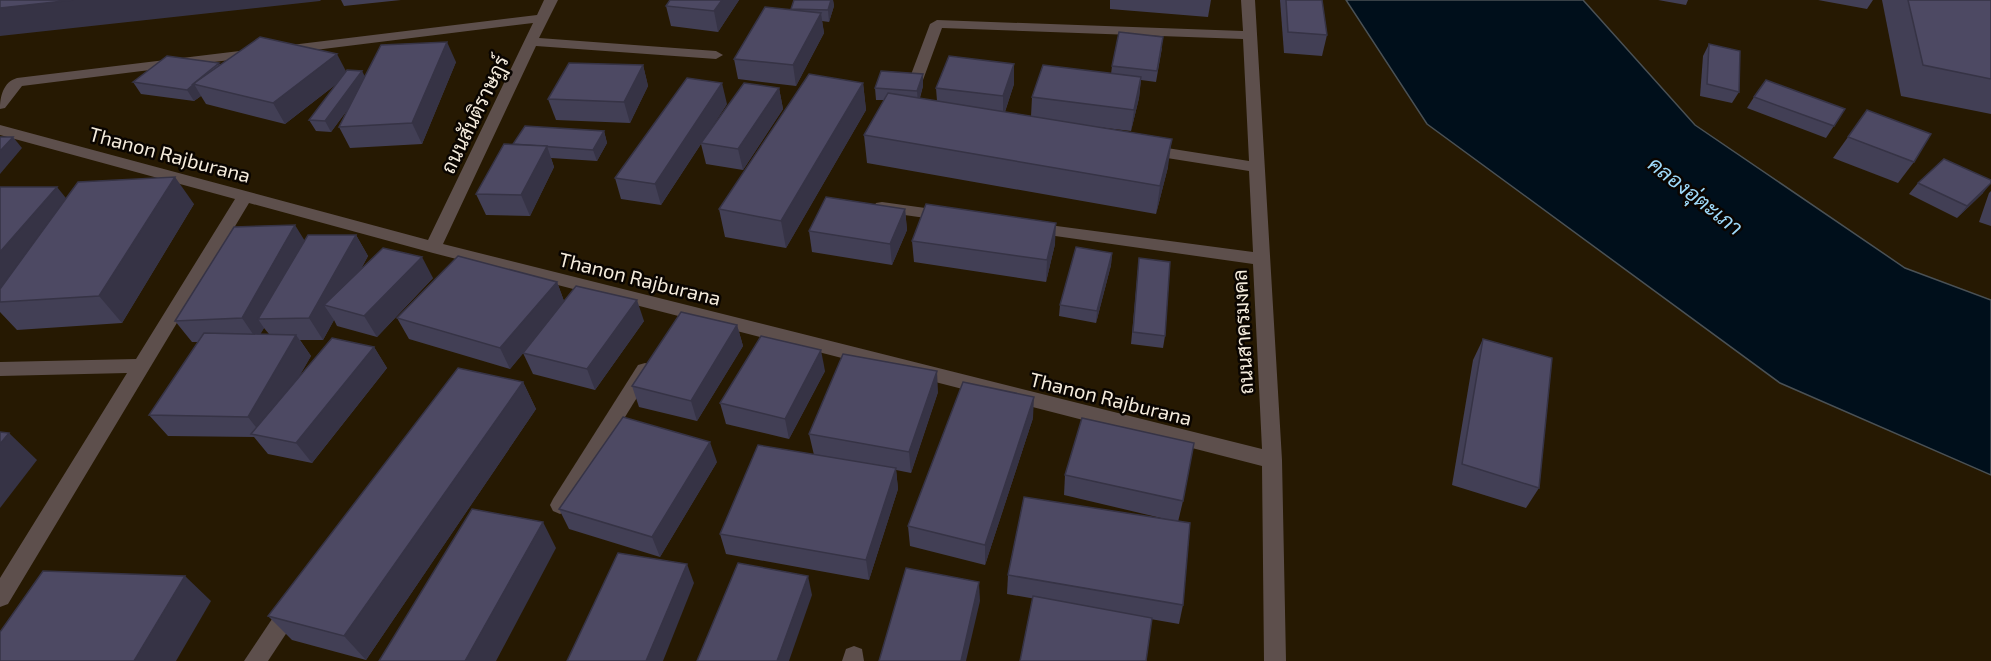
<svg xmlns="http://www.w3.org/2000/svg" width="1991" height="661" font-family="'Exo 2',Sarabun,sans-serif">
<rect width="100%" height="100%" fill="#261902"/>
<path fill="#000f1b" stroke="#4a5155" stroke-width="1.5" d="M1346 0H1583L1695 125 1905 268 1991 300V475L1780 383 1427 124Z"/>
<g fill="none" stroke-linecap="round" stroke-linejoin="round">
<g fill="#5d4f4c" fill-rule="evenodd">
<path d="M544 0H558L539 38 716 51 723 55 716 59 536 46 443 244 1262 449 1253 264 1034 233 1028 232 1026 228 1028 224 1034 223 1253 252 1249 171 1148 155 1140 150 1148 145 1249 161 1243 39 942 28 923 80 916 84 909 80 930 24 937 20 1243 31 1241 0H1255L1282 460 1286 661H1264L1262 466 433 253 249 203 8 604 0 607V578L127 373 0 376V362L136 359 235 199 0 135V125L428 240 533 23 283 54 276 50 283 46 537 15Z"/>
<path d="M256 49 261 50 263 53 261 56 22 86 5 108 0 109C0 97 3 82 17 78Z"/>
<path d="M882 202 947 211 953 212 955 216 953 220 947 221 876 211 874 207 876 203Z"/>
<path d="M645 363 652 365 654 370 567 511 560 514 553 511 550 505 553 499 638 365Z"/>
<path d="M292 598 300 601 303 608 268 661H244L284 601Z"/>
<path d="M854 646 862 649 864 661H842L846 649Z"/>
</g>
</g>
<g fill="#423f55" fill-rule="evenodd">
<path d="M341 0H401L344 6Z"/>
<path d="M670 0H739L718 32 671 26 666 6Z"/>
<path d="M794 0H833L834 6 829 22 822 21 824 33 796 86 738 79 734 59 791 10Z"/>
<path d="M1110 0H1211L1208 17 1110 9Z"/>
<path d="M1280 0H1322L1327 35 1322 56 1284 53Z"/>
<path d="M1658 0H1688L1686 5Z"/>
<path d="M1818 0H1873L1867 9Z"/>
<path d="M1882 0H1991V114L1901 96Z"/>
<path d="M1709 44 1739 92 1732 103 1700 96 1703 56Z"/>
<path d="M1162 48 1156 82 1141 80 1139 98 1131 131 1089 126 1168 167 1156 214 867 163 864 135 884 100H876L875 88 923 86 920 98 937 101 936 88 1014 64V84L1005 112 1031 116 1032 97 1111 74 1112 66Z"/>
<path d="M456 62 422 144 350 148 339 127 348 109 331 132 316 131 309 120 339 82 285 124 206 104 201 96 194 101 141 94 133 82 220 64 346 72 365 76Z"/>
<path d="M643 65 648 86 630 123 556 120 548 99Z"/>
<path d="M863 83 866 110 786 248 725 237 719 209Z"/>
<path d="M779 88 783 109 743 170 706 164 701 144 661 205 621 199 615 178 727 104 708 133Z"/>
<path d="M1754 97 1845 109 1826 138 1747 108Z"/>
<path d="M604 131 607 143 597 161 551 158 554 167 530 216 486 215 476 194 513 145Z"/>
<path d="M1848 137 1914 162 1898 183 1833 158Z"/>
<path d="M1918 183 1983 193 1957 218 1909 194Z"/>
<path d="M0 187 66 199 194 204 122 323 17 330 0 312Z"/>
<path d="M1991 191V226L1979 222 1989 193Z"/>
<path d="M905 209 907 230 892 265 812 252 809 231Z"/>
<path d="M356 235 368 256 361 269 433 278 377 337 337 326 334 320 323 340H300L311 356 298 378 374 347 387 368 312 463 268 454 254 437 168 436 149 415 198 342H192L175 321ZM264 328 269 334H260Z"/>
<path d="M912 241 1055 244 1046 282 914 262Z"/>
<path d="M1112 253 1111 265 1096 323 1059 316 1060 305Z"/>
<path d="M1139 258 1165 336 1163 348 1131 344Z"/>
<path d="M557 282 564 301 644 321 595 390 533 374 523 353 510 369 409 339 397 318Z"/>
<path d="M737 325 743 346 697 421 639 407 632 386Z"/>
<path d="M1483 339 1539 488 1526 508 1452 485 1473 360Z"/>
<path d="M825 371 789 439 726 424 720 403Z"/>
<path d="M523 382 536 409 366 660 292 640 268 616Z"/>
<path d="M938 392 911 473 896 470 898 489 869 580 726 554 720 534 814 455 809 434Z"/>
<path d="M1033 418 985 565 910 546 908 526Z"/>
<path d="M717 462 660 557 569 529 559 509Z"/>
<path d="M1065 475 1183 501 1178 522 1064 495Z"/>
<path d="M1008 575 1183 605 1179 624 1007 594Z"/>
</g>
<g fill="#363345">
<path d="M73 0H321L320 1 0 36V8Z"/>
<path d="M722 0H739L718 32 714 11Z"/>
<path d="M831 0H833L834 6 829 22 828 10Z"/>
<path d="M821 13 824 33 796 86 793 65Z"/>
<path d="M447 42 456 62 422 144 412 123Z"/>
<path d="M337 54 348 75 285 124 273 103Z"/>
<path d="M1014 64V84L1003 117V96Z"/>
<path d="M643 65 648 86 630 123 624 102Z"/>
<path d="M362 71 368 82 331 132 325 121Z"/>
<path d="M923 74V86L918 103 917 91Z"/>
<path d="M1141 77 1139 98 1131 131 1134 110Z"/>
<path d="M722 83 727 104 661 205 655 184Z"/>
<path d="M863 83 866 110 786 248 781 221Z"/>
<path d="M194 84 201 96 194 101 187 90Z"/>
<path d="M779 88 783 109 743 170 738 149Z"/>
<path d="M604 131 607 143 597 161 593 150Z"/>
<path d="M13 137 22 148 0 174V151Z"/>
<path d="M1172 139 1168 167 1156 214 1160 186Z"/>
<path d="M547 146 554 167 530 216 521 195Z"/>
<path d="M175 177 194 204 122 323 99 296Z"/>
<path d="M1991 183 1983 193 1957 218 1967 206Z"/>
<path d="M57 187 74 208 0 296V252Z"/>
<path d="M905 209 907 230 892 265 890 244Z"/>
<path d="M1056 223 1055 244 1046 282 1047 260Z"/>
<path d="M295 225 308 246 258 319 264 328 257 340 242 318Z"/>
<path d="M356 235 368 256 339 309 324 305 334 320 323 340 309 318Z"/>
<path d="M1112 253 1111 265 1096 323 1097 311Z"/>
<path d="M422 257 433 278 377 337 364 316Z"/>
<path d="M557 282 565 304 510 369 500 348Z"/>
<path d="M637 300 644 321 595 390 587 369Z"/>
<path d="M737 325 743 346 697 421 691 401Z"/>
<path d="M296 335 311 356 265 436H263L248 417Z"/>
<path d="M374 347 387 368 312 463 296 443Z"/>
<path d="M821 350 825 371 789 439 785 419Z"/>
<path d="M937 371 938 392 911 473 909 452Z"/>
<path d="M523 382 536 409 366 660 344 636Z"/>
<path d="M1034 397 1033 418 985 565V545Z"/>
<path d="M9 433 37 460 0 508V444Z"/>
<path d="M710 442 717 462 660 557 652 537Z"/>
<path d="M896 468 898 489 869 580 866 560Z"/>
<path d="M543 522 556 548 496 661H465Z"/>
<path d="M687 564 694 583 663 661H646Z"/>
<path d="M185 576 211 601 176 661H134Z"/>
<path d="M808 576 812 595 789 661H777Z"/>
<path d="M979 582 980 601 966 661H961Z"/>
</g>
<g fill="#4d4963" stroke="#363345" stroke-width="1.5">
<path d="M0 0H73L0 8Z"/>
<path d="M670 0H722L714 11 666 6Z"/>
<path d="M794 0H831L828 10 791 9Z"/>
<path d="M1286 0H1322L1327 35 1288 32Z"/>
<path d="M1908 0H1991V79L1923 65Z"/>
<path d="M765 7 821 13 793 65 734 59Z"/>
<path d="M1119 32 1163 37 1157 71 1112 66Z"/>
<path d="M260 37 337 54 273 103 193 84Z"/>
<path d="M447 42 412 123 339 127 381 45Z"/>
<path d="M1709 44 1740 51 1739 92 1707 84Z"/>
<path d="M167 56 219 63 193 84H194L187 90 133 82Z"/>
<path d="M949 56 1014 64 1003 96 936 88Z"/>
<path d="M569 63 643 65 624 102 548 99Z"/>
<path d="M1043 65 1141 77 1134 110 1032 97Z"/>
<path d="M347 70 362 71 325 121 309 120Z"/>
<path d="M881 71 923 74 917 91 875 88Z"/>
<path d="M809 74 863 83 781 221 719 209Z"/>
<path d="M687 78 722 83 655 184 615 178Z"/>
<path d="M1766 80 1845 109 1834 126 1754 97Z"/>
<path d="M744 83 779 88 738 149 701 143Z"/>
<path d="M888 93 1172 139 1160 186 864 135Z"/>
<path d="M1867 110 1931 134 1914 162 1848 137Z"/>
<path d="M525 126 604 131 593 150 513 144Z"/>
<path d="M0 137H13L0 151Z"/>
<path d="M504 144 547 146 521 195 476 194Z"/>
<path d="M1944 159 1991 180V183L1967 206 1918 183Z"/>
<path d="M175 177 99 296 0 302V289L78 182Z"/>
<path d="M0 187H57L0 252Z"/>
<path d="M826 197 905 209 890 244 809 231Z"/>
<path d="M926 204 1056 223 1047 260 912 241Z"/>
<path d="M295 225 242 318 175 321 234 227Z"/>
<path d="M308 235H356L309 318 258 319Z"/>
<path d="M1076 247 1112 253 1097 311 1060 305Z"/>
<path d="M383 248 422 257 364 316 324 305Z"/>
<path d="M458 256 557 282 500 348 397 318Z"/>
<path d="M1139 258 1170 262 1165 336 1133 332Z"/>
<path d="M576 286 637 300 587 369 523 353Z"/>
<path d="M681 312 737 325 691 401 632 386Z"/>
<path d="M204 333 296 335 248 417 149 415Z"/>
<path d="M761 336 821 350 785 419 720 403Z"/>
<path d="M332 338 374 347 296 443 251 434Z"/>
<path d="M1483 339 1552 358 1539 488 1462 464Z"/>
<path d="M843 354 937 371 909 452 809 434Z"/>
<path d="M458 368 523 382 344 636 268 616Z"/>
<path d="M963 382 1034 397 985 545 908 526Z"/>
<path d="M623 417 710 442 652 537 559 509Z"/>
<path d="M1082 418 1194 443 1183 501 1065 475Z"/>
<path d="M0 432 9 433 0 444Z"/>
<path d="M758 445 896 468 866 560 720 534Z"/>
<path d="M1024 497 1190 523 1183 605 1008 575Z"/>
<path d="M472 509 543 522 465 661H379Z"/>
<path d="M618 553 687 564 646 661H567Z"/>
<path d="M738 563 808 576 777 661H697Z"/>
<path d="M906 568 979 582 961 661H879Z"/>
<path d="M43 571 185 576 134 661H0V632Z"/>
<path d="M1033 596 1152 618 1146 661H1020Z"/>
</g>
<g text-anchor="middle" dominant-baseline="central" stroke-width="5" stroke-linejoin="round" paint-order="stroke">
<g font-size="20" fill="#f5ecdd" stroke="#0a0501">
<text transform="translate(474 114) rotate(-64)">ถนนสันติราษฎร์</text>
<text transform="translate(170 154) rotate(15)">Thanon Rajburana</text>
<text transform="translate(640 278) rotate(14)">Thanon Rajburana</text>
<text transform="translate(1242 332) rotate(-93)">ถนนสาครมงคล</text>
<text transform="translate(1111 398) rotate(14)">Thanon Rajburana</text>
</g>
<g font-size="21" font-style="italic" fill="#9fdafa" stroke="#0a0501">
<text transform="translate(1696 195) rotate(38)">คลองอุ่ตะเภา</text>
</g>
</g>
</svg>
